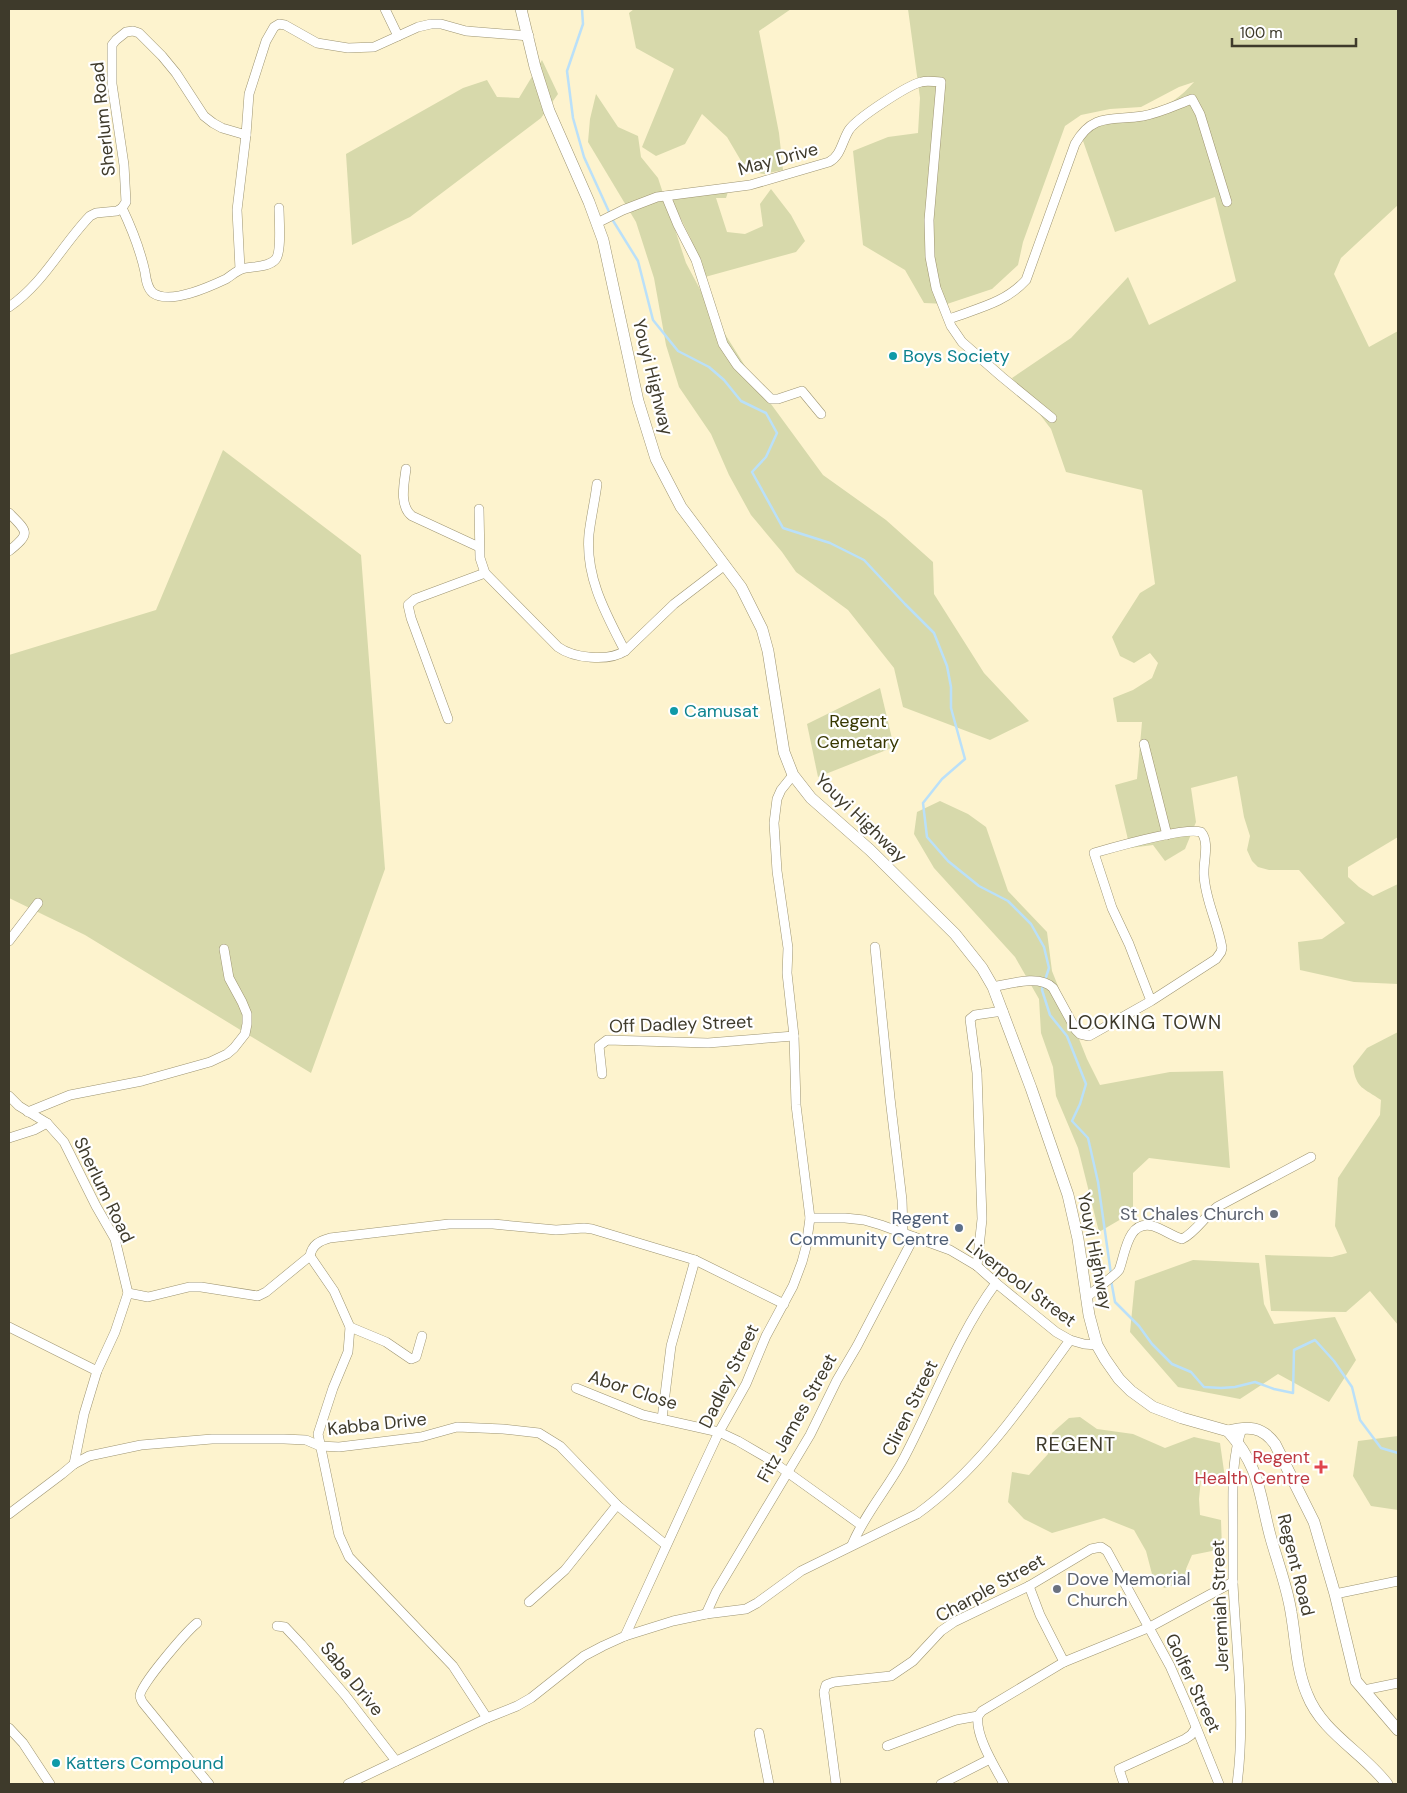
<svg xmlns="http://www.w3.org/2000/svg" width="1407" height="1793" font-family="'DM Sans',sans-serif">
<rect width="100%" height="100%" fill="#fdf3ce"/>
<g fill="#d7d9ab">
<path d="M634 9H791L759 31 779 133 783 170 764 174 747 171 727 137 702 114 685 144 656 156 642 147 674 69 636 48 629 13Z"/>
<path d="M908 9H1398V205L1341 258 1334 274 1369 347 1398 331V837L1348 867V877L1359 887 1373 896 1398 884V984L1354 982 1300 970 1298 942 1322 939 1345 923 1299 870H1269L1258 867 1252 861 1247 850 1250 836 1244 817 1237 776 1191 788 1196 822 1185 849 1165 861 1153 845 1130 848 1115 785 1137 779 1142 722H1117L1113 698 1133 690 1152 678 1158 663 1150 653 1134 663 1120 656 1112 637 1140 593 1155 584 1142 490 1066 472 1051 429 1012 378 1071 338 1128 277 1149 325 1236 281 1215 197 1115 232 1082 138C1093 116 1129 119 1149 113 1166 108 1183 95 1194 82L1179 87 1141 107 1110 109 1081 115 1065 126 1023 242 1018 265 992 289 947 304 924 303 905 270 863 245 853 151 888 137 918 133 920 98Z"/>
<path d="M542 60 558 94 541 118 410 217 352 245 346 154 463 88 487 80 497 97 519 98Z"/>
<path d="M596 94 618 127 638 136 641 157 658 178 686 263 718 323 757 385 823 475 886 520 933 562 934 594 984 673 1029 721 990 740 903 707 894 668 848 610 796 572 782 552 751 515 729 475 711 434 679 387 666 345 654 278 636 222 588 142 590 119Z"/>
<path d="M771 189 791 215 805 241 796 252 705 277 690 237 671 199 728 192 726 198H716L727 232 745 234 763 226 760 204Z"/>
<path d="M223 450 361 555 385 869 311 1073 85 935 9 898V655L156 610Z"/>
<path d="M880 688 894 747 818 777 807 724Z"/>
<path d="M940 801 968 814 986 827 1008 891 1047 932 1052 971 1087 1059 1100 1085 1170 1072 1223 1071 1230 1168 1149 1158 1133 1173V1212L1099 1232 1078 1148 1056 1096 1053 1067 1041 1033 1039 999 1015 957 934 868 914 834 917 812Z"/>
<path d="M1398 1032V1325L1370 1291 1346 1312 1271 1311 1265 1255 1332 1257 1347 1253 1335 1226 1338 1178 1380 1115 1381 1100C1364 1088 1356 1089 1353 1066L1367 1048Z"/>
<path d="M1193 1260 1259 1263 1264 1304 1274 1324 1335 1317 1356 1360 1329 1402 1278 1374 1240 1399 1178 1387 1130 1332 1135 1281Z"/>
<path d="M1080 1417 1097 1429 1133 1434 1165 1448 1194 1437 1220 1443 1225 1478 1201 1479 1199 1499 1200 1515 1221 1520 1222 1549 1192 1555 1186 1569 1189 1581 1164 1588 1152 1574 1146 1551 1134 1530 1104 1518 1052 1533 1024 1519 1008 1502 1012 1472 1029 1475 1048 1454 1052 1433 1069 1418Z"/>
<path d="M1398 1436V1510L1371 1506 1353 1476 1358 1441Z"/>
</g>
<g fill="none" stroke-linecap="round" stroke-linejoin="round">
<g stroke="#bae0f9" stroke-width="2.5">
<path d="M582 9 583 24 567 71 573 118 584 157 610 214"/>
<path d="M612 219 638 261 653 320 678 351 709 367 724 380 741 401 766 413 777 433 766 457 752 472 783 528 830 543 864 560 905 604 934 633 947 666 951 687V708L965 759 942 779 923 803 927 837 948 861 979 886 1008 901 1031 924 1044 947 1049 968 1045 980"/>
<path d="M1043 985 1042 990 1050 1015 1067 1036 1086 1084 1080 1104 1072 1121 1088 1138 1098 1182 1111 1274"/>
<path d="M1111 1280 1115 1302 1139 1326 1152 1344 1172 1364 1191 1372 1204 1387 1221 1388 1235 1387 1255 1382 1274 1389 1293 1393 1294 1350 1315 1340 1334 1361 1352 1387 1360 1420 1381 1448 1398 1453"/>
</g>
<g stroke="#9d9471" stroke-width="10">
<g id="minor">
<path d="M385 9 398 36"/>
<path d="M666 196 678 225 696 260 723 344 737 365 771 399H778L802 391 821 414"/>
<path d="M122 208C132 229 140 249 145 272 146 279 147 288 153 293 170 305 209 287 226 279 231 276 236 271 242 269 252 266 267 268 275 260 282 254 279 218 279 208"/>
<path d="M597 223 623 210 657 197 750 185 829 162C841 156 842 141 849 130 857 118 908 85 921 82 928 80 934 82 941 82L929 220 930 257 936 288 951 326 962 342 1002 377 1052 418"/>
<path d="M240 269 237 210 246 135"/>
<path d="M9 307C44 283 62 245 90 216L96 213 117 211 122 208 126 202 124 165 112 84V45L116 40 126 32 133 31 139 33 162 56 176 73 204 116 213 123 222 128 246 135 249 94 266 41 274 27 279 24 285 25 317 43 348 48 374 47 418 27 431 24H441L466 31 529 36"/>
<path d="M949 319C978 308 1005 303 1026 280L1075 144C1093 112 1113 121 1143 116 1160 113 1176 105 1192 99L1200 114 1227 202"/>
<path d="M406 469C404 484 399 506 412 516L479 547"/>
<path d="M597 484C595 500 591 517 589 534 585 577 606 614 625 651"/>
<path d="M479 509 480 558 485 573 558 647C573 658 608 662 625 651L674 604 725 565"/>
<path d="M9 513C28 532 31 533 9 551"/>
<path d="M448 719 411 618 408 605 415 599 485 573"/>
<path d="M1144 744 1167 835"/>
<path d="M9 941 38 903"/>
<path d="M875 947 890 1098 902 1200 903 1232"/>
<path d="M993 987C1009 984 1040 974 1053 988L1076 1030 1080 1034 1089 1036 1151 1001 1216 959 1221 952 1222 948C1218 923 1205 900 1204 875 1203 862 1210 842 1201 832 1184 827 1115 847 1094 853L1112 908 1129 944 1151 1001"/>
<path d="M602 1074 599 1046 607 1040 708 1043 794 1036"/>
<path d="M9 1096 19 1106 47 1123 64 1142 96 1206 115 1239 128 1293 115 1332 97 1371 84 1414 74 1464"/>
<path d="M28 1112 70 1095 142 1081 210 1062 227 1054 234 1048 245 1034 247 1024V1014L242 1002 229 978 224 949"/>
<path d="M9 1138 34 1130 47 1123"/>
<path d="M810 1218H845L864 1220 881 1225 950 1250 977 1266 996 1283 1056 1332 1070 1340 1084 1344 1097 1345"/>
<path d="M310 1256 334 1291 350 1327 348 1352 333 1388 318 1434 339 1535 349 1557 453 1666 487 1718"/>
<path d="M977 1266 982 1219 977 1073 970 1019 975 1015 1003 1011"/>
<path d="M128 1293 148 1297 189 1287H201L258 1296 266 1292 310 1256C312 1245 319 1241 330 1238L449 1224H493L556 1230 584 1228 592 1229 695 1260 784 1304"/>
<path d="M1086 1298C1092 1292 1116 1275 1119 1270 1125 1256 1127 1219 1153 1226 1163 1229 1172 1236 1182 1239 1195 1233 1205 1216 1217 1207L1311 1157"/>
<path d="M9 1327 97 1371"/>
<path d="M350 1327 386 1342 411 1359 416 1357 422 1336"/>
<path d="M576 1388 643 1415 719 1432 738 1441 769 1459 861 1525"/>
<path d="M662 1419 671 1346 695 1260"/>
<path d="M9 1514 62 1474 74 1464 89 1456 141 1445 212 1439H284L306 1440 320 1446 339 1447 421 1437 457 1427 503 1429 539 1433 560 1446 617 1505 666 1545"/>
<path d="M852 1545C865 1513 889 1487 905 1456 935 1399 957 1336 996 1283"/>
<path d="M1029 1586 1040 1615 1064 1662"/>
<path d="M1335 1594 1398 1581"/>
<path d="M529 1602 565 1570 617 1505"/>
<path d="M706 1614 716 1592 810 1435 837 1380 857 1346 914 1237"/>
<path d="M197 1623C187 1631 139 1686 140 1696 140 1697 142 1702 143 1703L209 1784"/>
<path d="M277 1626 285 1627 301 1644 345 1695 396 1761"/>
<path d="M625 1636 697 1479 719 1432 746 1384 766 1336 793 1286 802 1262 806 1247 810 1218 796 1105 794 1036 787 973 788 948 777 871 774 823 777 799 781 790 793 775"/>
<path d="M1364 1690 1398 1683"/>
<path d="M9 1728 23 1743 50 1784"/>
<path d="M759 1733 769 1784"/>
<path d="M887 1746 956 1720 978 1716"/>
<path d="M348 1784 487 1718 517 1706 531 1698 584 1656 603 1646 625 1636 673 1621 706 1614 746 1609 757 1603 801 1571 917 1514C980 1469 1025 1402 1070 1340"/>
<path d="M836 1784 824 1692 826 1685 834 1682 891 1676 913 1661 941 1631 954 1622 1029 1586 1091 1549 1101 1547 1107 1551 1170 1666 1188 1707 1219 1784"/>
<path d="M941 1784 990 1759"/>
<path d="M1004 1784C995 1767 975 1736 978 1716L982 1711 1064 1662 1150 1627 1233 1582"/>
<path d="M1124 1784 1119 1769 1185 1739 1191 1735 1196 1728"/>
<path d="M1237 1784C1246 1718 1236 1649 1233 1583 1233 1564 1233 1544 1233 1525 1233 1490 1231 1461 1242 1428"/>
</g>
</g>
<g stroke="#9d9471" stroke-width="12">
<g id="major">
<path d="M521 9 535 67 549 111 589 202 603 240 638 401 656 459 681 507 741 587 762 629 768 651 784 752 793 775 811 798 870 850 955 934 982 968 993 987 1031 1088 1068 1195 1078 1239 1089 1315 1097 1345 1105 1359 1119 1379 1131 1391 1153 1407 1182 1418 1228 1431"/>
<path d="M1228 1431C1260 1467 1259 1493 1270 1535 1277 1561 1287 1586 1291 1612 1296 1640 1296 1668 1307 1694 1322 1733 1363 1752 1387 1784"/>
<path d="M1228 1431C1248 1426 1262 1426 1275 1444L1314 1522 1335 1594 1356 1681 1398 1730"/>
</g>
</g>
<use href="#minor" stroke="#fff" stroke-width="9"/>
<use href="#major" stroke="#fff" stroke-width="11"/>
</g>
<g fill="#0f9aa8" stroke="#fff" stroke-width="2">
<circle cx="893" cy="356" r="5"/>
<circle cx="674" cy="711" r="5"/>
<circle cx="56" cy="1763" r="5"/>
</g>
<g fill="#6b7280" stroke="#fff" stroke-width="2">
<circle cx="1274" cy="1214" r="5"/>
<circle cx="1057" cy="1589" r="5"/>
</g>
<circle fill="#5c6f8a" stroke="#fff" stroke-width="2" cx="959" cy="1228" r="5"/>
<path fill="#e0444e" stroke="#fff" stroke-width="2" d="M1318.5 1459.5h5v5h5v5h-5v5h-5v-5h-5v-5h5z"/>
<g text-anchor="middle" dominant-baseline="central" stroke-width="4.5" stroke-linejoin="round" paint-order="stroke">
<g font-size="18" fill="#3e3a2b" stroke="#fff">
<text transform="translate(103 119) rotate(-96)">Sherlum Road</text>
<text transform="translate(778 159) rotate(-15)">May Drive</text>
<text transform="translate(653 377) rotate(76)">Youyi Highway</text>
<text transform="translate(861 818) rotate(44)">Youyi Highway</text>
<text transform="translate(681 1024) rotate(-2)">Off Dadley Street</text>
<text transform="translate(104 1190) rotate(64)">Sherlum Road</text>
<text transform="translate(1095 1251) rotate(79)">Youyi Highway</text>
<text transform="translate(1021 1283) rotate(37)">Liverpool Street</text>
<text transform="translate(729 1376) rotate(-64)">Dadley Street</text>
<text transform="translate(633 1390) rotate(18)">Abor Close</text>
<text transform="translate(910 1408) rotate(-64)">Cliren Street</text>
<text transform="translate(797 1418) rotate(-61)">Fitz James Street</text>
<text transform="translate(377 1424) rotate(-6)">Kabba Drive</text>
<text transform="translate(1296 1565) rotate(76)">Regent Road</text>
<text transform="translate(990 1588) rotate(-29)">Charple Street</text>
<text transform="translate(1220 1606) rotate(-92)">Jeremiah Street</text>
<text transform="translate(352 1679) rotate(51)">Saba Drive</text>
<text transform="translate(1193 1683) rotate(65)">Golfer Street</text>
</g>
<g font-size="18" fill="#0d838f" stroke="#fff" text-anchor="start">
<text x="903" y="356">Boys Society</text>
<text x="684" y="711">Camusat</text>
<text x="66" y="1763">Katters Compound</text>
</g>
<g font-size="18" fill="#383802" stroke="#fff">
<text x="858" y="721">Regent<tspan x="858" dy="21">Cemetary</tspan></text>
</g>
<g font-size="18" fill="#5b616d" stroke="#fff" text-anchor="end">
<text x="1264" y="1214">St Chales Church</text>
<text x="1067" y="1579" text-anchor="start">Dove Memorial<tspan x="1067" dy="21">Church</tspan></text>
</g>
<g font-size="18" fill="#4e5e75" stroke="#fff" text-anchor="end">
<text x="949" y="1218">Regent<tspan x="949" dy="21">Community Centre</tspan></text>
</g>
<g font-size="18" fill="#be3a42" stroke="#fff" text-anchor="end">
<text x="1310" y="1457">Regent<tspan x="1310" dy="21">Health Centre</tspan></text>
</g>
<g font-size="19" letter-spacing="1" fill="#3e3a2b" stroke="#fff">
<text x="1145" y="1022">LOOKING TOWN</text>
</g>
<g font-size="20" letter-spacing="1" fill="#3e3a2b" stroke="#fff">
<text x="1076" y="1444">REGENT</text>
</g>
</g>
<rect width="1407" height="1793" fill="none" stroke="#3e3a2b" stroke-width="20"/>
<path d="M1232 38v8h124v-8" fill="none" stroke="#3e3a2b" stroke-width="2.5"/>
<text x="1240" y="38" font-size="15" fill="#3e3a2b" stroke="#ffffff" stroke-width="4" paint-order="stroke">100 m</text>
</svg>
